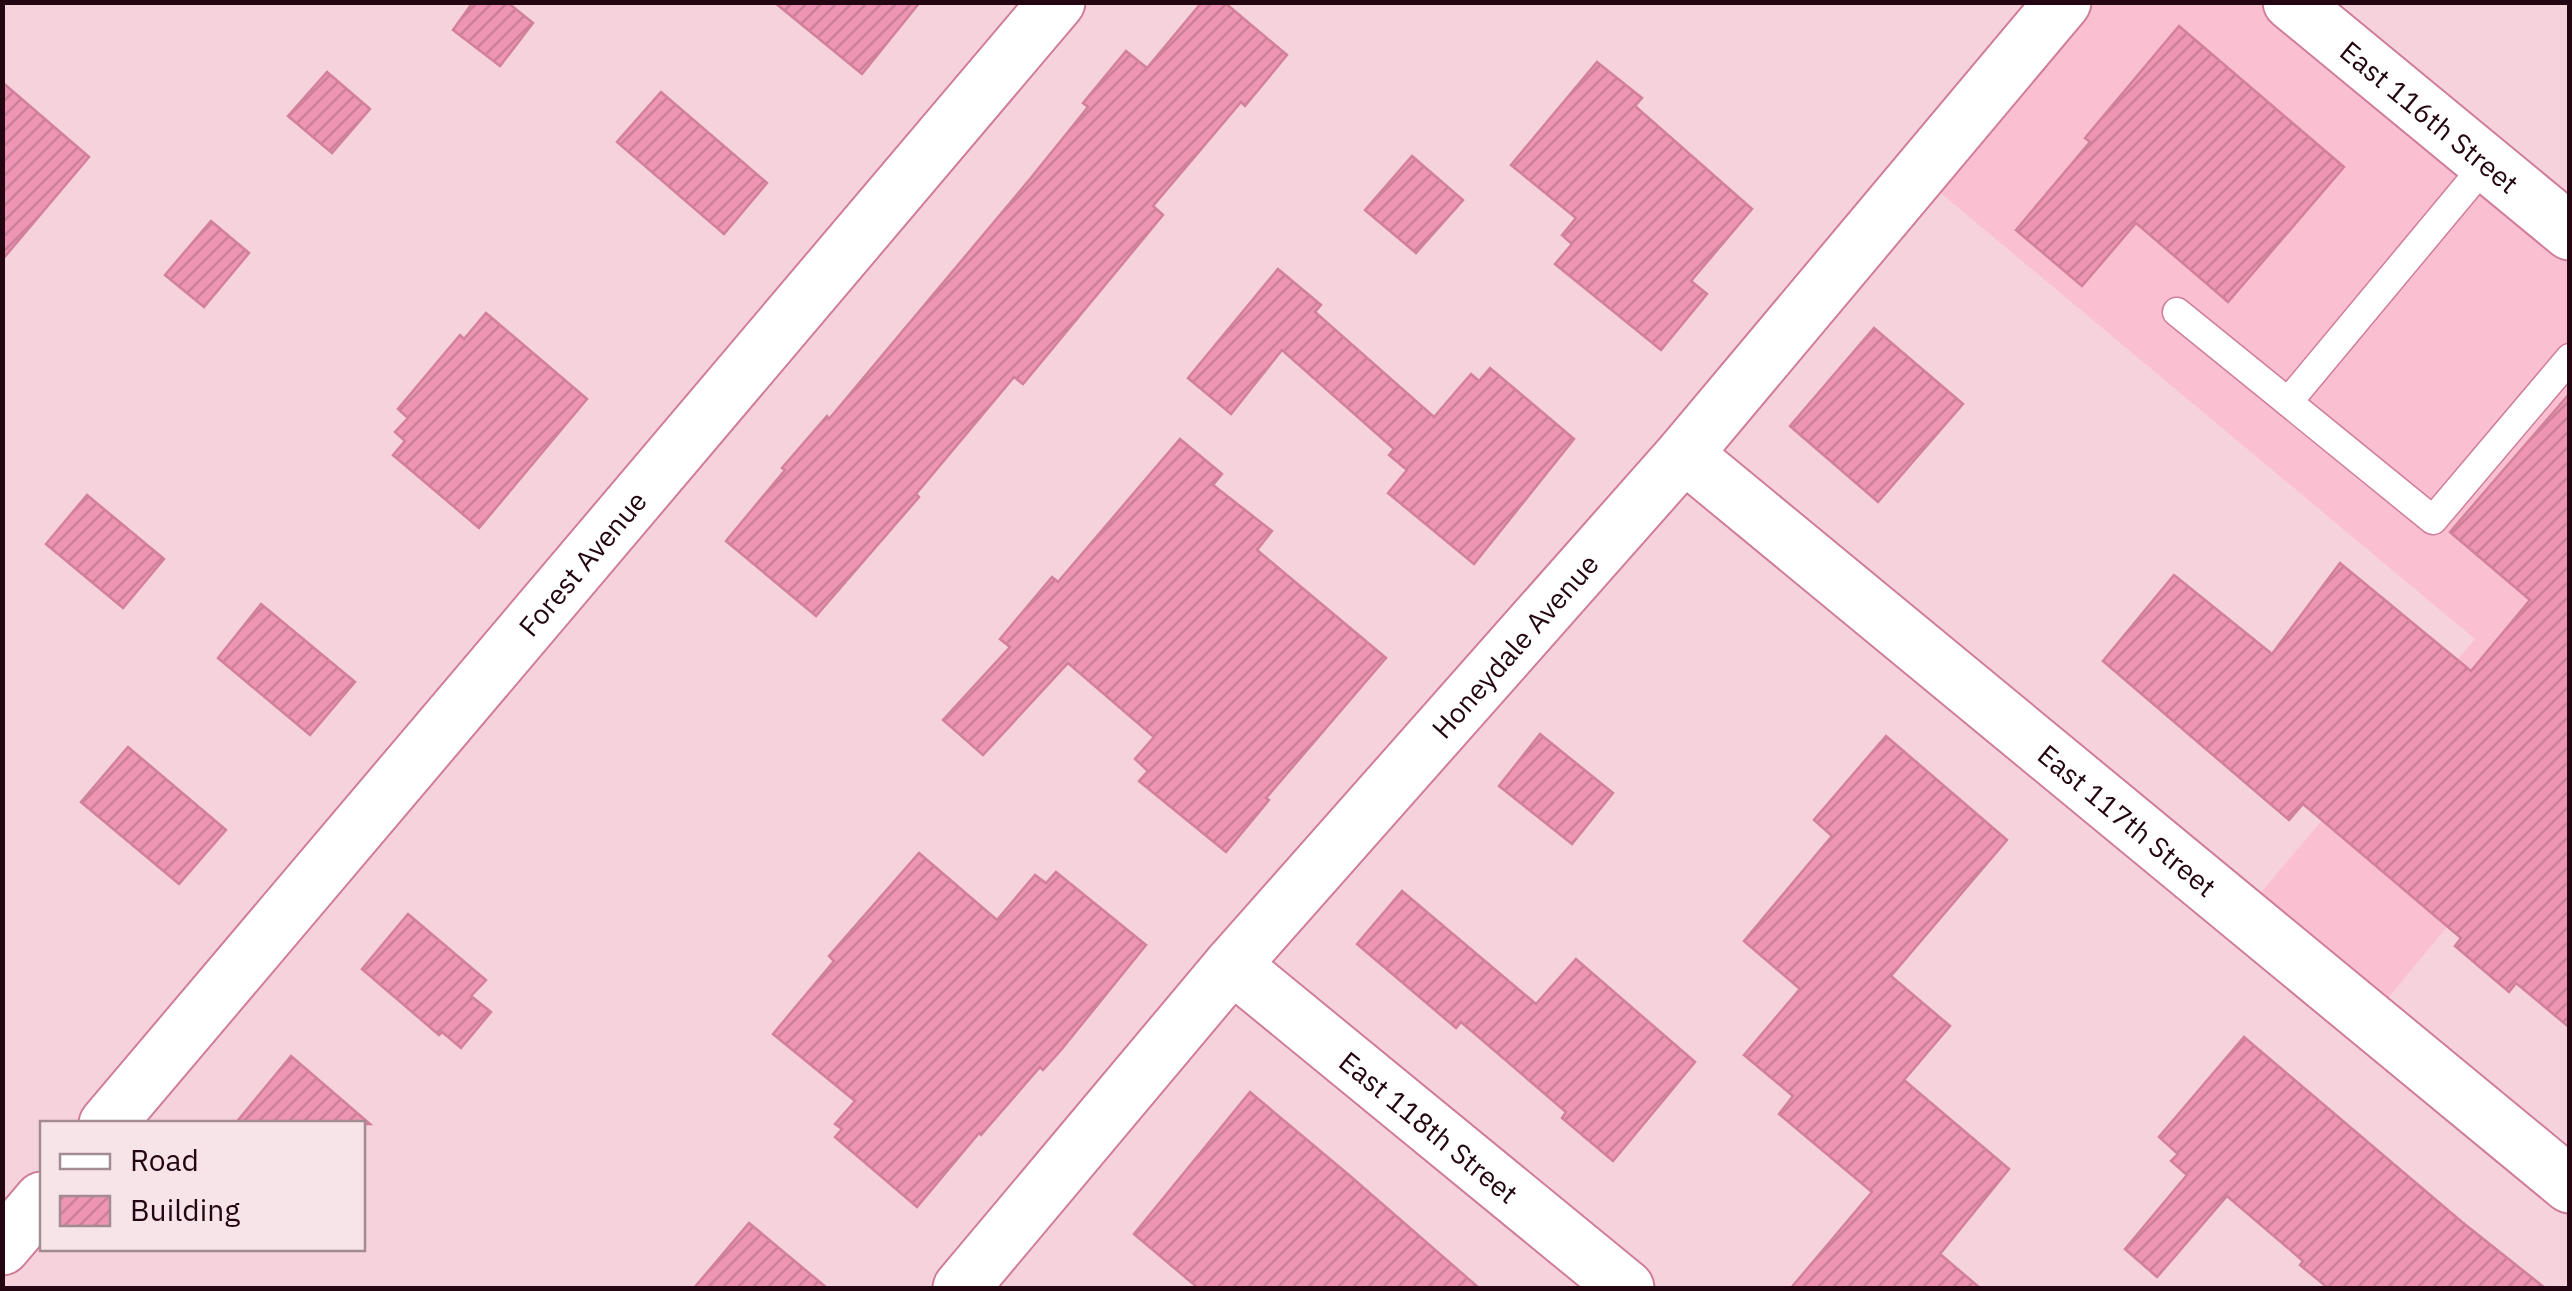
<svg xmlns="http://www.w3.org/2000/svg" width="2572" height="1291" font-family="'IBM Plex Sans',sans-serif">
<defs>
<pattern id="building-hatch" width="6" height="6" patternUnits="userSpaceOnUse" patternTransform="scale(2.5)"><rect width="6" height="6" fill="#ed95b2"/><path d="M-1 1l2-2M0 6l6-6M5 7l2-2" fill="none" stroke="#cb7f98"/></pattern>
</defs>
<rect width="100%" height="100%" fill="#f6d2dc"/>
<path fill="#fac0d2" d="M2063 3H2291L2569 232V779L2370 1020 2242 915 2475 639 1919 175Z"/>
<g fill="url(#building-hatch)" stroke="#d2809b" stroke-width="2.5">
<path d="M473 2H507L533 23 500 66 453 30Z"/>
<path d="M774 2H920L862 74Z"/>
<path d="M1202 2H1224L1287 55 1245 106 1241 102 1153 206 1163 215 1023 384 1014 377 916 494 919 497 816 616 726 541 785 470 782 468 827 416 829 419 1030 179 1088 107 1083 103 1126 51 1147 68Z"/>
<path d="M2179 26 2344 167 2228 302 2136 223 2082 286 2016 230 2090 142 2085 138Z"/>
<path d="M1597 62 1642 98 1635 106 1752 209 1691 281 1707 294 1661 350 1555 264 1572 244 1562 235 1576 218 1511 165Z"/>
<path d="M327 72 370 109 332 153 288 116Z"/>
<path d="M2 82 89 157 2 260Z"/>
<path d="M661 92 767 183 724 234 617 142Z"/>
<path d="M1412 156 1463 200 1416 253 1365 210Z"/>
<path d="M211 221 249 253 204 307 165 275Z"/>
<path d="M1278 269 1321 305 1315 312 1434 417 1471 374 1479 381 1490 368 1574 439 1474 564 1388 493 1407 470 1389 455 1394 449 1282 350 1231 414 1188 378Z"/>
<path d="M486 313 587 399 479 528 393 455 405 441 395 432 408 418 398 409 460 335 464 339Z"/>
<path d="M1874 328 1963 404 1878 502 1790 426Z"/>
<path d="M2570 393V1028L2516 983 2509 992 2455 946 2461 938 2303 804 2289 820 2103 661 2174 575 2272 654 2340 563 2471 671 2530 600 2450 532Z"/>
<path d="M1180 439 1222 474 1213 485 1272 531 1257 550 1386 658 1266 798 1269 800 1226 852 1139 781 1148 771 1135 759 1154 737 1068 663 983 755 943 720 1010 647 1000 639 1052 577 1058 582Z"/>
<path d="M87 495 164 559 123 608 46 544Z"/>
<path d="M261 604 355 682 310 735 218 658Z"/>
<path d="M1540 734 1613 793 1572 844 1499 786Z"/>
<path d="M1886 736 2007 840 1891 976 1950 1026 1904 1080 2009 1169 1940 1254 1980 1288H1791L1872 1192 1779 1114 1793 1096 1744 1055 1800 989 1744 941 1832 836 1814 820Z"/>
<path d="M128 747 226 830 179 884 81 802Z"/>
<path d="M919 853 997 920 1035 875 1046 883 1056 872 1146 945 1061 1050 1043 1070 1040 1067 981 1135 979 1133 917 1207 835 1137 842 1129 835 1124 855 1101 773 1034 834 961 829 956Z"/>
<path d="M1402 891 1536 1004 1576 959 1695 1062 1613 1161 1562 1118 1566 1112 1461 1022 1456 1028 1357 944Z"/>
<path d="M408 914 486 980 471 996 491 1012 461 1048 442 1032 439 1035 362 969Z"/>
<path d="M2244 1037 2462 1222 2545 1288H2328L2300 1265 2303 1261 2227 1196 2157 1277 2125 1249 2187 1175 2171 1161 2178 1154 2159 1137Z"/>
<path d="M291 1056 370 1124H235Z"/>
<path d="M1250 1092 1349 1175 1479 1288H1198L1134 1234Z"/>
<path d="M749 1223 827 1288H694Z"/>
</g>
<g fill="none" stroke-linecap="round" stroke-linejoin="round">
<g stroke="#cf7d99" stroke-width="31">
<g id="lane">
<path d="M2486 164 2288 402 2433 520 2570 358"/>
<path d="M2177 312 2288 402"/>
</g>
</g>
<g stroke="#cf7d99" stroke-width="59">
<g id="street">
<path id="s1" d="M1684 454 2570 1185"/>
<path id="s2" d="M1232 965 1626 1288"/>
<path id="s3" d="M107 1124 1057 2"/>
<path d="M2 1247 42 1200"/>
<path id="s4" d="M961 1288 1232 965 1684 454 2063 2"/>
</g>
</g>
<g stroke="#cf7d99" stroke-width="59">
<g id="secondary">
<path id="s5" d="M2291 2 2570 232"/>
</g>
</g>
<use href="#lane" stroke="#fff" stroke-width="28"/>
<use href="#street" stroke="#fff" stroke-width="55"/>
<use href="#secondary" stroke="#fff" stroke-width="55"/>
</g>
<g text-anchor="middle" dominant-baseline="central" stroke-width="10" stroke-linejoin="round" paint-order="stroke">
<g font-size="28" fill="#240612" stroke="#f7e4e9">
<text stroke="none"><textPath href="#s5" startOffset="180">East 116th Street</textPath></text>
<text stroke="none"><textPath href="#s3" startOffset="735">Forest Avenue</textPath></text>
<text stroke="none"><textPath href="#s4" startOffset="848">Honeydale Avenue</textPath></text>
<text stroke="none"><textPath href="#s1" startOffset="575">East 117th Street</textPath></text>
<text stroke="none"><textPath href="#s2" startOffset="255">East 118th Street</textPath></text>
</g>
</g>
<rect width="2572" height="1291" fill="none" stroke="#240612" stroke-width="10"/>
<rect x="40" y="1121" width="325" height="130" fill="#f7e4e9" stroke="#a38b93" stroke-width="2.5"/>
<rect x="60" y="1154" width="50" height="15" fill="#ffffff" stroke="#a38b93" stroke-width="2.5"/>
<text x="130" y="1171" font-size="30" fill="#240612">Road</text>
<rect x="60" y="1196" width="50" height="30" fill="url(#building-hatch)" stroke="#a38b93" stroke-width="2.5"/>
<text x="130" y="1221" font-size="30" fill="#240612">Building</text>
</svg>
